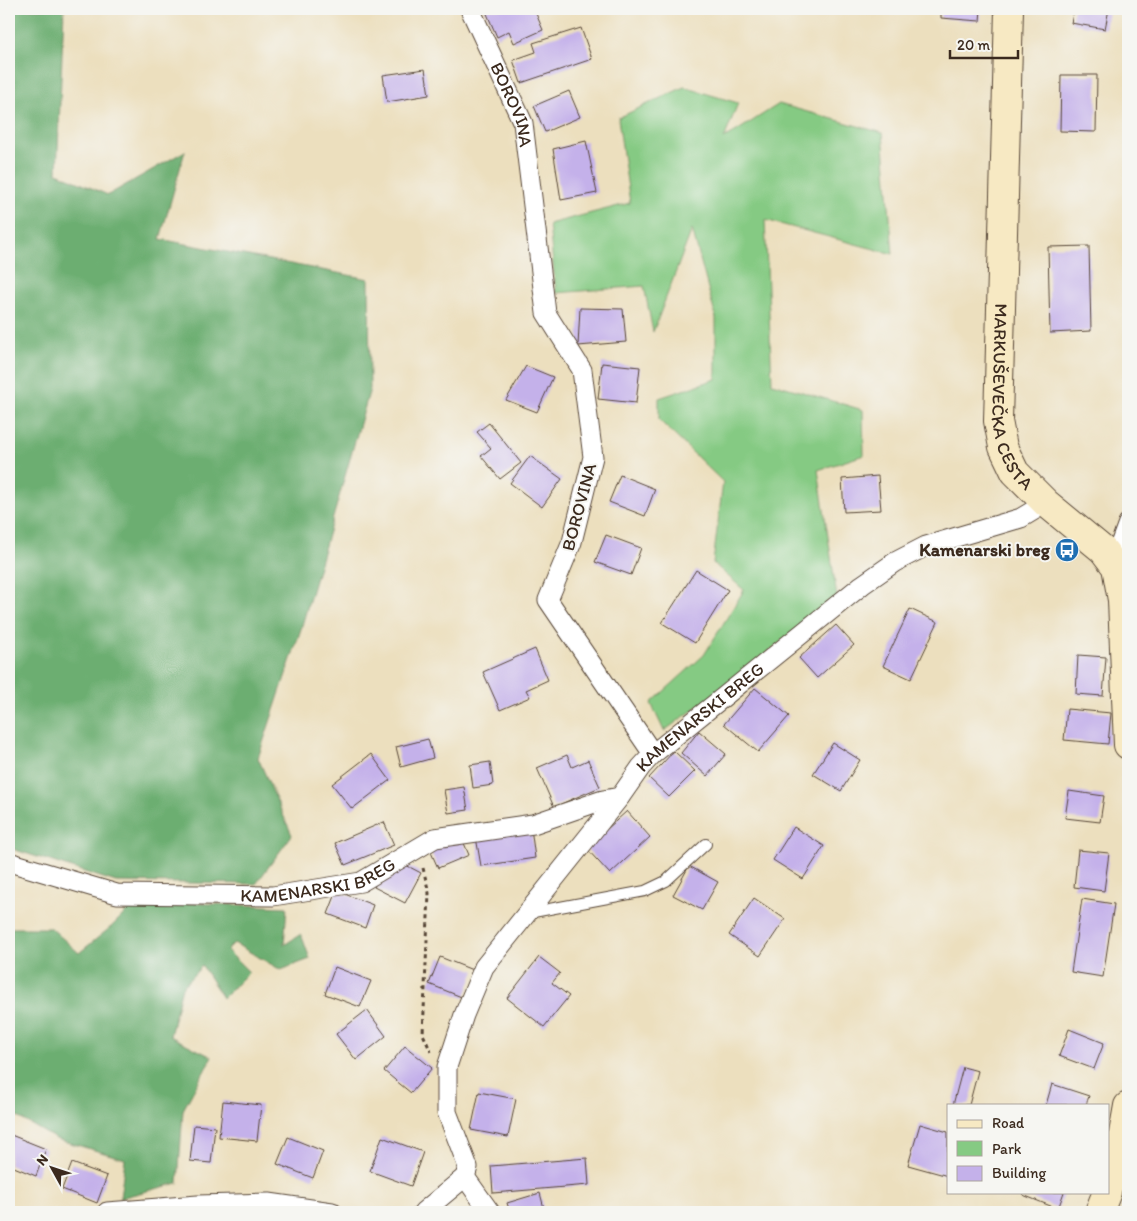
<svg xmlns="http://www.w3.org/2000/svg" width="1137" height="1221" font-family="Itim,sans-serif">
<rect width="100%" height="100%" fill="#f6f6f2"/>
<filter id="ink" filterUnits="userSpaceOnUse"><feTurbulence type="fractalNoise" baseFrequency=".02" numOctaves="2"/><feDisplacementMap in="SourceGraphic" scale="10" xChannelSelector="R" yChannelSelector="G"/><feConvolveMatrix kernelMatrix="1 2 1 2 8 2 1 2 1" color-interpolation-filters="sRGB"/></filter>
<filter id="wash" filterUnits="userSpaceOnUse"><feTurbulence type="fractalNoise" baseFrequency=".0096" numOctaves="4" result="noise"/><feDisplacementMap in="SourceGraphic" scale="20" xChannelSelector="R" yChannelSelector="G"/><feGaussianBlur stdDeviation="1.12" result="paint"/><feColorMatrix in="noise" values="0 0 0 0 0 0 0 0 0 0 0 0 0 0 0 0 0 1.4 0 .05"/><feComposite in="paint" operator="in"/></filter>
<g filter="url(#wash)">
<rect width="100%" height="100%" fill="#ecdfbe"/>
<path fill="#85ca83" stroke="#607a50" d="M684 87 738 103 724 139 779 104 883 133 893 254 765 220 772 383 863 410 864 455 818 470 837 597 718 692 664 731 651 703 704 655 744 590 713 563 723 482 659 420V398L716 379V318L692 229 653 332 644 286 556 293 549 224 630 203 618 118Z"/>
<g fill="#6cae71" stroke="#546c48">
<path d="M9 9H64L57 173 108 195 185 151 160 239 369 279 370 389 301 629 258 758 292 835 256 884 116 882 9 848Z"/>
<path d="M137 901 287 907 284 945 301 934 310 959 281 970 234 943 227 950 249 972 223 998 202 966 182 987 170 1036 212 1057 183 1110 178 1183 120 1198 125 1159 56 1139 9 1112V928H51L79 953 111 927Z"/>
</g>
<g id="blocks">
<g fill="#c4b1ea">
<path d="M400 9H429V10L401 14Z"/>
<path d="M485 9H534L543 30 514 43 509 31 497 37Z"/>
<path d="M941 9H981L980 21 941 18Z"/>
<path d="M1074 9H1109L1105 29 1071 23Z"/>
<path d="M581 28 592 59 521 83 513 60 536 52 533 43Z"/>
<path d="M425 69 429 95 387 102 383 75Z"/>
<path d="M1061 75H1097L1096 132 1060 131Z"/>
<path d="M569 91 580 117 545 132 534 106Z"/>
<path d="M586 141 597 193 561 200 553 149Z"/>
<path d="M1089 246 1091 331 1050 333 1048 247Z"/>
<path d="M580 308 623 309 626 342 578 346Z"/>
<path d="M602 363 640 367 636 403 598 399Z"/>
<path d="M526 366 553 377 537 412 506 400Z"/>
<path d="M489 423 521 463 500 479 481 456 491 448 477 432Z"/>
<path d="M530 456 562 479 542 507 510 483Z"/>
<path d="M620 475 655 489 645 516 609 502Z"/>
<path d="M878 476 881 510 844 512 842 479Z"/>
<path d="M606 535 641 548 631 575 595 562Z"/>
<path d="M696 570 728 590 695 643 662 623Z"/>
<path d="M910 609 938 622 911 679 883 666Z"/>
<path d="M836 625 854 645 817 678 799 658Z"/>
<path d="M535 649 548 680 526 690 530 697 500 710 483 672Z"/>
<path d="M1078 655 1106 657 1103 696 1076 694Z"/>
<path d="M755 688 789 716 758 752 724 724Z"/>
<path d="M1067 709 1111 713 1108 744 1064 740Z"/>
<path d="M699 731 726 754 707 776 681 753Z"/>
<path d="M428 739 433 758 401 767 396 747Z"/>
<path d="M833 743 860 760 841 791 813 774Z"/>
<path d="M674 751 695 771 669 797 649 778Z"/>
<path d="M371 754 390 780 352 809 332 784Z"/>
<path d="M567 755 572 767 588 760 600 787 554 807 537 768Z"/>
<path d="M490 762 493 785 473 788 470 765Z"/>
<path d="M464 787 468 810 448 813 444 790Z"/>
<path d="M1069 791 1104 796 1100 822 1065 818Z"/>
<path d="M627 811 650 837 610 874 586 848Z"/>
<path d="M384 822 394 845 345 865 335 843Z"/>
<path d="M794 827 824 846 803 879 773 860Z"/>
<path d="M531 828 535 858 481 866 476 837Z"/>
<path d="M461 836 469 855 438 868 430 850Z"/>
<path d="M1078 850 1109 853 1104 891 1074 887Z"/>
<path d="M398 861 421 873 405 903 374 887 383 870Z"/>
<path d="M689 866 718 882 702 910 673 895Z"/>
<path d="M337 891 373 905 365 928 328 914Z"/>
<path d="M754 898 785 919 760 956 729 935Z"/>
<path d="M1082 899 1114 904 1103 977 1071 972Z"/>
<path d="M440 957 475 971 464 998 429 984Z"/>
<path d="M539 957 560 973 552 983 569 996 544 1027 507 998Z"/>
<path d="M335 967 371 981 360 1007 325 994Z"/>
<path d="M367 1010 386 1036 356 1060 336 1034Z"/>
<path d="M1069 1029 1104 1043 1094 1069 1059 1056Z"/>
<path d="M405 1046 432 1068 411 1093 384 1071Z"/>
<path d="M963 1067 978 1071 969 1105H953Z"/>
<path d="M1052 1084 1089 1096 1086 1105H1046Z"/>
<path d="M479 1092 516 1099 508 1137 471 1130Z"/>
<path d="M223 1101 261 1105 257 1141 219 1137Z"/>
<path d="M920 1124 948 1132V1176L908 1165Z"/>
<path d="M194 1125 215 1127 211 1163 190 1161Z"/>
<path d="M11 1135 46 1149 36 1176 9 1165Z"/>
<path d="M288 1137 323 1151 313 1178 277 1164Z"/>
<path d="M382 1137 423 1152 411 1186 370 1171Z"/>
<path d="M587 1158 589 1185 493 1193 491 1166Z"/>
<path d="M72 1163 107 1176 97 1203 62 1189Z"/>
<path d="M1024 1192H1064L1058 1209 1023 1195Z"/>
<path d="M540 1193 545 1212H510L507 1203Z"/>
</g>
</g>
</g>
<g filter="url(#ink)">
<use href="#blocks" fill-opacity="0" stroke="#564536" stroke-width="1"/>
<g fill="none" stroke-linecap="round" stroke-linejoin="round">
<g stroke="#564536" stroke-width="12">
<path id="service" d="M528 913 645 891 666 881 706 844"/>
</g>
<g stroke="#564536" stroke-width="21">
<g id="minor">
<path id="s1" d="M470 9 523 123 546 313 582 370 593 457 572 542 548 600 653 754"/>
<path d="M1116 567 1121 542 1128 523"/>
<path id="s2" d="M9 862 117 894 273 896 361 882 435 838 533 824 603 800 620 797 641 767 653 754 862 585 895 562 926 546 1021 518 1046 503"/>
<path d="M465 1177 490 1212"/>
<path d="M107 1212 198 1205 269 1203 332 1212"/>
<path d="M423 1212 465 1177 468 1167 447 1112V1067L464 1015 484 967 620 797"/>
</g>
</g>
<g stroke="#564536" stroke-width="30">
<g id="secondary">
<path id="s3" d="M1009 9 998 421 1003 447 1015 472 1046 503 1103 550 1116 567 1122 600 1128 745"/>
<path d="M1108 1187 1118 1162 1128 1106"/>
<path d="M1099 1212 1107 1192"/>
</g>
</g>
<path stroke="#564536" stroke-width="3" stroke-dasharray="4 4" stroke-linecap="butt" d="M423 868 429 893 423 1034 431 1052"/>
<use href="#service" stroke="#fff" stroke-width="10"/>
<use href="#minor" stroke="#fff" stroke-width="19"/>
<use href="#secondary" stroke="#f7e9c3" stroke-width="28"/>
</g>
</g>
<defs>
<g id="bus-disc" transform="scale(1.25)"><circle r="9.5" fill="#1f6fb2" stroke="#f6f6f2"/><path d="M-5-6H5V4H4V6H2V4H-2V6H-4V4H-5ZM-3.5-4V0h7V-4ZM-3.5 1.2v1.5H-2V1.2ZM2 1.2v1.5H3.5V1.2Z" fill="#fff"/></g>
</defs>
<g fill-rule="evenodd">
<use href="#bus-disc" x="1067" y="550"/>
</g>
<g text-anchor="middle" dominant-baseline="central" stroke-width="4" stroke-linejoin="round" paint-order="stroke">
<g font-size="18" fill="#3b2a1e" stroke="#f6f6f2">
<text stroke="none"><textPath href="#s1" startOffset="105">BOROVINA</textPath></text>
<text stroke="none"><textPath href="#s3" startOffset="391">MARKUŠEVEČKA CESTA</textPath></text>
<text transform="translate(579 507) rotate(-75)">BOROVINA</text>
<text stroke="none"><textPath href="#s2" startOffset="748">KAMENARSKI BREG</textPath></text>
<text stroke="none"><textPath href="#s2" startOffset="316">KAMENARSKI BREG</textPath></text>
</g>
<g font-size="18" font-weight="bold" fill="#3b2a1e" stroke="#f6f6f2" text-anchor="end">
<text x="1050" y="550">Kamenarski breg</text>
</g>
</g>
<rect width="1137" height="1221" fill="none" stroke="#f6f6f2" stroke-width="30"/>
<rect x="947" y="1104" width="162" height="90" fill="#f6f6f2" stroke="#aba49d"/>
<rect x="957" y="1120" width="25" height="8" fill="#f7e9c3" stroke="#aba49d"/>
<text x="992" y="1128" font-size="15" fill="#3b2a1e">Road</text>
<rect x="957" y="1141" width="25" height="15" fill="#85ca83" stroke="#aba49d"/>
<text x="992" y="1154" font-size="15" fill="#3b2a1e">Park</text>
<rect x="957" y="1166" width="25" height="15" fill="#c4b1ea" stroke="#aba49d"/>
<text x="992" y="1178" font-size="15" fill="#3b2a1e">Building</text>
<g transform="translate(52 1168) rotate(310)" stroke="#f6f6f2" stroke-width="4" paint-order="stroke">
<path d="M0-4L9 19L0 12L-9 19Z" fill="#3b2a1e"/>
<text y="-8" font-size="14" font-weight="bold" text-anchor="middle" fill="#3b2a1e">N</text>
</g>
<path d="M950 50v8h68v-8" fill="none" stroke="#3b2a1e" stroke-width="2.5"/>
<text x="957" y="50" font-size="15" fill="#3b2a1e" stroke="#f6f6f2" stroke-width="4" paint-order="stroke">20 m</text>
</svg>
